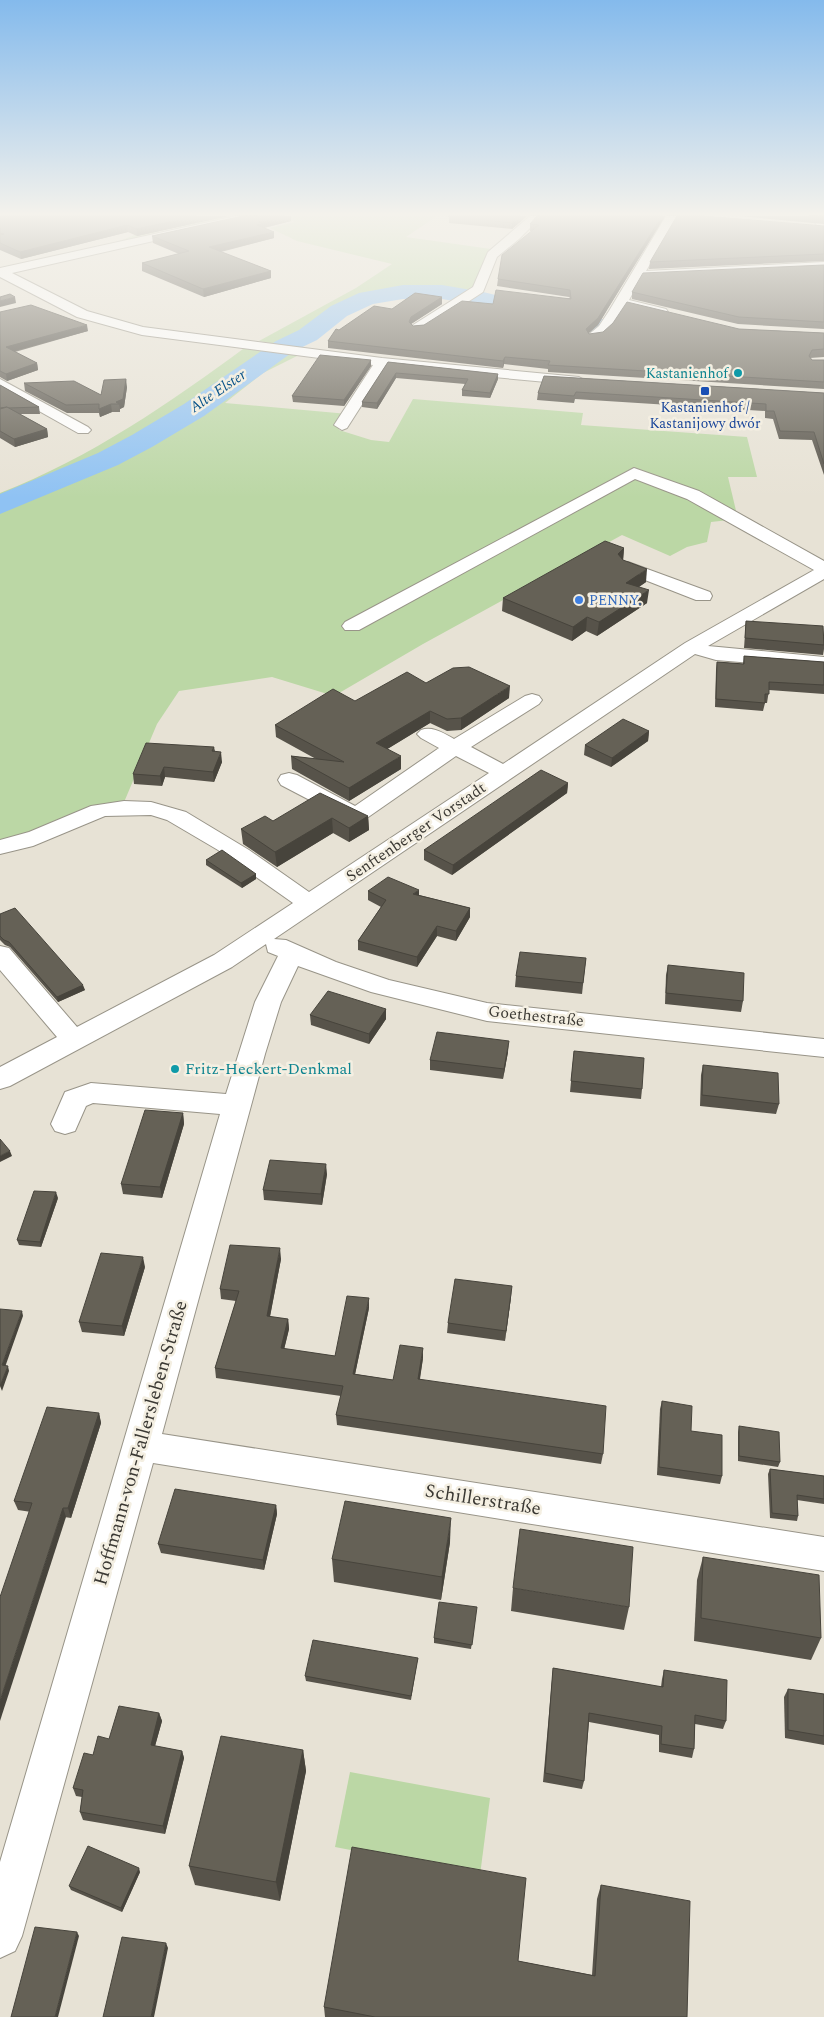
<svg xmlns="http://www.w3.org/2000/svg" width="824" height="2017" font-family="Spectral,serif">
<rect width="100%" height="100%" fill="#e7e2d5"/>
<g fill="#bbd7a5">
<path d="M225 216H250L109 245 150 229 160 232Z"/>
<path d="M281 216H437L406 237 498 250 479 289C458 296 451 292 430 291 410 291 389 293 369 298 337 306 318 335 286 344 279 346 267 342 259 341L356 288 392 264 297 241 270 228 295 222Z"/>
<path d="M247 346 303 353 263 373 225 403 348 414 339 430 371 440 389 442 413 399 583 413 581 425 747 437 757 477H728L738 519 711 522 707 542 687 547 670 556 622 535 423 644 334 696 272 677 179 691 157 724 122 807 0 847V493C90 458 170 403 247 346Z"/>
<path d="M350 1772 490 1798 480 1875 335 1847Z"/>
</g>
<g fill="none" stroke-linecap="round" stroke-linejoin="round">
<path fill="#8fc2f3" fill-rule="evenodd" d="M403 285H442L483 292 590 318 663 324 672 326 675 331 672 336 663 338 590 332 483 306 442 299H403L373 304 347 316 317 340 294 351 204 416 152 447 118 465 0 514V494L98 453 132 435 184 404 276 341 299 330 331 306 359 293Z"/>
<g stroke="#989488" stroke-width="2">
<g id="minor">
<path d="M236 216H257L251 219 12 273 87 311 143 327 382 358 579 377 586 381 579 385 386 367 347 428 342 430 334 425 373 365 142 335 77 317 0 277V268Z"/>
<path d="M530 216H542L519 239 497 257 483 292 423 331H413L411 328 413 325 473 287 488 252Z"/>
<path d="M666 216H678L646 271 824 262V270L641 278 629 300 666 309 668 312 666 315 661 316 625 307C618 319 607 343 589 339L587 336 599 326 609 311Z"/>
<path d="M811 216H823L824 231 820 230Z"/>
<path d="M0 379 88 427 91 430 88 433H78L0 389Z"/>
<path d="M634 468 699 491 824 561V579L708 646 824 657V669L716 660 695 654 274 939 286 940 336 962 389 980 487 1003 824 1039V1057L487 1021 371 992 298 966 281 1002 265 1054 162 1434 824 1537V1571L153 1463 22 1936 15 1951 0 1958V1862L220 1114 93 1103 86 1106 75 1131 65 1134 55 1131 51 1124 65 1092 91 1083 226 1094 255 1002 278 956 268 952 266 944 232 967 10 1086 0 1089V1067L57 1037 0 970V946L9 948 77 1027 214 955 293 903 218 850 167 820 151 815 105 816 33 846 0 854V840L29 832 91 806 124 801 151 802 186 812 249 850 309 892 489 773 456 756 364 820 356 822 348 820 281 785 278 780 281 775 289 773 297 775 355 806 439 748 421 738 417 734 421 730C433 726 443 733 454 739L525 696 532 694 539 696 542 700 539 704 471 747 503 764 685 643 814 570 687 499 635 479 359 630H345L342 626 345 622Z"/>
<path d="M628 562 710 592 712 596 710 600H696L622 571 619 567 622 563Z"/>
</g>
</g>
<use href="#minor" fill="#fff" fill-rule="evenodd"/>
</g>
<g fill="#57534a">
<path d="M0 216H228L137 236 128 232 21 259 0 250Z"/>
<path d="M243 216H291V221L264 228 274 232V238L221 252 271 271V278L204 297 142 271V263L179 254 153 243 152 236Z"/>
<path d="M448 216H527L512 229 449 223V217H448Z"/>
<path d="M537 216H665L607 310 598 325 589 333V334L739 329 824 333V357L810 358 812 360H824V389L548 372V369L504 364 503 368 328 348V341L339 330 392 309 442 297V304L411 324 413 326 424 325 493 304 570 298 569 297 497 286 498 279 532 231H530V224Z"/>
<path d="M739 216H824V224Z"/>
<path d="M824 226V261L649 269 650 262Z"/>
<path d="M824 265V329L738 324 632 299V292Z"/>
<path d="M0 312 88 331 15 352 37 363 38 370 7 381 0 377Z"/>
<path d="M371 360V366L344 406 293 402 292 396Z"/>
<path d="M388 362 498 374V379L490 398 462 396V390L465 384 396 378 377 409 362 407V402Z"/>
<path d="M544 376 824 393V475L812 440 779 439 773 419 765 418V411L575 399 574 403 537 400 538 393Z"/>
<path d="M24 383 101 395 127 387 124 407 120 409V412H112L100 417 99 413H67L25 391Z"/>
<path d="M0 385 39 407 40 414H20L47 429 48 437 15 447 0 438Z"/>
<path d="M624 548 623 560 646 582 639 587 647 603 597 636 586 631 572 641 502 611 503 598Z"/>
<path d="M746 621 824 637V649L823 655 744 648Z"/>
<path d="M744 656 824 662V694L769 690 767 703H765L763 711 715 707 716 670 717 662 743 664Z"/>
<path d="M426 683 509 698 461 730 447 731 430 723 387 749 401 769 349 801 292 769 291 756 316 759 276 737 275 725 355 701Z"/>
<path d="M649 731 648 741 611 767 584 755 585 745Z"/>
<path d="M214 747 215 751 222 762 214 782 165 777 162 786 134 784 133 774Z"/>
<path d="M568 783 567 793 452 875 424 860V850Z"/>
<path d="M368 816 369 830 349 842 333 833 277 867 243 844 241 829 273 821Z"/>
<path d="M206 860 256 874V879L242 888 206 865Z"/>
<path d="M368 891 419 895 470 908V917L456 941 437 936 417 967 358 950V941L381 907 368 900Z"/>
<path d="M0 914 85 990 58 1002 10 947 5 945 0 940Z"/>
<path d="M586 958 582 994 515 987 516 976Z"/>
<path d="M668 965 743 1001 741 1012 665 1004 666 975Z"/>
<path d="M386 1009V1019L369 1044 311 1025 310 1015Z"/>
<path d="M574 1051 642 1089 641 1099 570 1092Z"/>
<path d="M508 1052 503 1079 430 1070V1060Z"/>
<path d="M703 1065 779 1104 776 1114 700 1106 701 1075Z"/>
<path d="M183 1113 184 1124 162 1198 123 1194 121 1184Z"/>
<path d="M327 1174 322 1205 264 1200 263 1190Z"/>
<path d="M58 1198 41 1247 19 1245 17 1240Z"/>
<path d="M281 1259 270 1317 288 1319 289 1329 284 1349 335 1356 369 1308 355 1374 393 1380 423 1358 420 1379 603 1454 601 1464 337 1425 336 1415 341 1396 216 1378 215 1368 236 1301 221 1299 220 1289Z"/>
<path d="M145 1267 124 1336 82 1332 79 1322Z"/>
<path d="M511 1297 505 1341 447 1333 448 1323Z"/>
<path d="M662 1401 691 1431 722 1476 720 1484 657 1475 660 1409Z"/>
<path d="M99 1413 101 1423 71 1518 18 1510 14 1501Z"/>
<path d="M739 1426 780 1462 778 1467 738 1461V1432Z"/>
<path d="M770 1469 824 1476V1504L797 1500 798 1516 797 1521 770 1518 768 1474Z"/>
<path d="M276 1505 277 1514 264 1570 161 1553 158 1544Z"/>
<path d="M450 1542 441 1600 334 1582 332 1559Z"/>
<path d="M703 1557 821 1638 811 1660 694 1641 697 1580Z"/>
<path d="M513 1588 629 1607 624 1630 511 1611Z"/>
<path d="M476 1612 471 1649 434 1643V1638Z"/>
<path d="M418 1658 417 1663 411 1700 306 1681 305 1676Z"/>
<path d="M553 1668 661 1687 662 1679 664 1670 726 1721 723 1729 695 1724 694 1749 692 1758 659 1752V1735L589 1722 584 1781 582 1789 543 1782Z"/>
<path d="M788 1689 824 1694V1745L785 1738 784 1697Z"/>
<path d="M159 1713 162 1721 155 1746 182 1751 184 1758 165 1834 83 1820 80 1812 82 1797 76 1796 73 1788 93 1755 109 1739Z"/>
<path d="M303 1750 306 1771 280 1901 195 1885 189 1866Z"/>
<path d="M140 1872 122 1912 71 1890 69 1886Z"/>
<path d="M601 1885 687 2017H325L324 2007 518 1961 592 1975 597 1899Z"/>
</g>
<g fill="#47443c">
<path d="M196 216H228L137 236 136 229Z"/>
<path d="M284 216H291V221L263 228 258 232 259 222Z"/>
<path d="M520 216H527L512 229V223Z"/>
<path d="M662 216H665L607 310 598 325 585 336 586 329Z"/>
<path d="M127 225 128 232 21 259 20 252Z"/>
<path d="M274 232V238L210 254 209 247Z"/>
<path d="M271 271V278L204 297 203 289Z"/>
<path d="M15 297 16 303 0 307V301Z"/>
<path d="M442 297V304L411 324 409 322 411 317Z"/>
<path d="M87 325 88 331 7 353 6 347Z"/>
<path d="M505 357 504 364 503 368V361Z"/>
<path d="M371 360V366L344 406V400Z"/>
<path d="M37 363 38 370 7 381 6 374Z"/>
<path d="M396 373V378L377 409V403Z"/>
<path d="M498 374V379L490 398V393Z"/>
<path d="M126 379 127 387 124 407 120 409 119 404 116 402Z"/>
<path d="M111 404 112 412 100 417 99 409Z"/>
<path d="M47 429 48 437 15 447 14 439Z"/>
<path d="M624 548 623 561 618 554Z"/>
<path d="M647 569 646 582 625 596 626 583Z"/>
<path d="M649 590 647 603 597 636 599 622Z"/>
<path d="M587 617 586 631 572 641 573 627Z"/>
<path d="M510 686 509 698 461 730V718Z"/>
<path d="M430 711V723L376 756V743Z"/>
<path d="M649 731 648 741 611 767 612 758Z"/>
<path d="M221 752 222 762 214 782 213 772Z"/>
<path d="M401 756V769L349 801V788Z"/>
<path d="M164 767 165 777 162 786 160 776Z"/>
<path d="M568 783 567 793 452 875 453 865Z"/>
<path d="M368 816 369 830 349 842V828Z"/>
<path d="M332 818 333 833 277 867 275 852Z"/>
<path d="M256 874V879L242 888 241 883Z"/>
<path d="M419 890V899L413 894Z"/>
<path d="M470 908V917L456 941V931Z"/>
<path d="M437 926V936L417 967V957Z"/>
<path d="M83 985 85 990 58 1002 57 997Z"/>
<path d="M386 1009V1019L369 1044V1034Z"/>
<path d="M509 1041 508 1052 503 1079 504 1069Z"/>
<path d="M183 1113 184 1124 162 1198 160 1187Z"/>
<path d="M10 1151 12 1156 0 1162V1156Z"/>
<path d="M326 1164 327 1174 322 1205 321 1194Z"/>
<path d="M56 1192 58 1198 41 1247 40 1242Z"/>
<path d="M280 1248 281 1259 268 1326 267 1316Z"/>
<path d="M143 1257 145 1267 124 1336 122 1326Z"/>
<path d="M512 1286 511 1297 505 1341 506 1331Z"/>
<path d="M369 1298V1308L353 1384V1374Z"/>
<path d="M22 1311 23 1316 4 1370 2 1365Z"/>
<path d="M288 1319 289 1329 282 1358 281 1348Z"/>
<path d="M423 1348V1358L418 1389V1379Z"/>
<path d="M8 1366 9 1371 2 1391 0 1386Z"/>
<path d="M99 1413 101 1423 71 1518 68 1508Z"/>
<path d="M276 1505 277 1514 264 1570 263 1560Z"/>
<path d="M63 1508 66 1517 0 1721V1701Z"/>
<path d="M451 1518 450 1542 441 1600 442 1577Z"/>
<path d="M159 1713 162 1721 153 1753 151 1745Z"/>
<path d="M303 1750 306 1771 280 1901 276 1882Z"/>
<path d="M182 1751 184 1758 165 1834 163 1826Z"/>
<path d="M139 1868 140 1872 122 1912 121 1908Z"/>
<path d="M77 1932 79 1936 58 2017H55Z"/>
<path d="M166 1943 168 1948 154 2017H151Z"/>
</g>
<g fill="#656156" stroke="#47443c">
<path d="M0 216H196L136 229 127 225 20 252 0 243V235L4 234 0 233Z"/>
<path d="M243 216H284L259 222 263 224 257 225 274 232 209 247 271 271 203 289 142 263 189 251 152 236Z"/>
<path d="M449 216H520L512 223Z"/>
<path d="M537 216H662L598 318 586 329 589 334 603 332 613 323 627 302 739 329 824 333V349L812 350 809 356 812 360H824V382L548 365 550 361 505 357 503 361 328 341 336 329 339 330 374 306 392 309 415 293 442 297 411 317 409 322 413 326 424 325 462 301 493 304 496 290 571 299 570 290 498 279 502 255 539 225 530 224Z"/>
<path d="M677 216H703L824 226V254L650 262Z"/>
<path d="M809 216H824V217Z"/>
<path d="M824 265V322L739 317 632 292 643 273Z"/>
<path d="M10 294 15 297 0 301V297Z"/>
<path d="M31 305 87 325 6 347 37 363 6 374 0 371V312Z"/>
<path d="M320 355 371 360 344 400 292 396Z"/>
<path d="M388 362 498 374 490 393 462 390 468 379 396 373 377 403 362 402Z"/>
<path d="M544 376 824 393V464L814 432 780 431 774 411H766V404L576 392 574 396 538 393Z"/>
<path d="M126 379 123 399 116 402 119 404H111L99 409V404L66 405 24 383 74 381 101 395 104 380Z"/>
<path d="M0 385 39 407 8 408 7 407 0 408Z"/>
<path d="M7 407 47 429 14 439 0 431V409Z"/>
<path d="M605 541 624 548 618 554 623 560 647 569 626 583 649 590 599 622 587 617 573 627 503 598Z"/>
<path d="M746 621 823 626 824 645 745 638Z"/>
<path d="M744 656 824 662V685L769 682V694H765V703L716 699 717 662 744 664Z"/>
<path d="M469 667 510 686 461 718 447 719 430 711 376 743 401 756 349 788 291 756 344 762 275 725 333 689 355 701 407 672 426 683 453 668Z"/>
<path d="M623 719 649 731 612 758 585 745Z"/>
<path d="M146 743 214 747 212 751 221 752 213 772 164 767 160 776 133 774Z"/>
<path d="M541 770 568 783 453 865 424 850Z"/>
<path d="M320 793 368 816 349 828 332 818 275 852 241 829 265 816 273 821Z"/>
<path d="M222 850 256 874 241 883 206 860Z"/>
<path d="M388 877 419 890 413 894 470 908 456 931 437 926 417 957 358 941 386 900 368 891Z"/>
<path d="M15 908 83 985 57 997 9 942 4 940 0 936V914Z"/>
<path d="M520 952 586 958 583 983 516 976Z"/>
<path d="M668 965 744 973 743 1001 666 993Z"/>
<path d="M328 991 386 1009 369 1034 310 1015Z"/>
<path d="M437 1032 509 1041 504 1069 430 1060Z"/>
<path d="M574 1051 644 1058 642 1089 571 1081Z"/>
<path d="M703 1065 778 1073 779 1104 702 1095Z"/>
<path d="M145 1110 183 1113 160 1187 121 1184Z"/>
<path d="M0 1139 10 1151 0 1156Z"/>
<path d="M270 1160 326 1164 321 1194 263 1190Z"/>
<path d="M34 1191 56 1192 40 1242 17 1240Z"/>
<path d="M230 1245 280 1248 267 1316 288 1319 281 1348 335 1356 347 1296 369 1298 353 1374 393 1380 400 1345 423 1348 418 1379 606 1406 603 1454 336 1415 343 1386 215 1368 239 1291 220 1289Z"/>
<path d="M101 1253 143 1257 122 1326 79 1322Z"/>
<path d="M455 1279 512 1286 506 1331 448 1323Z"/>
<path d="M0 1309 22 1311 2 1365 8 1366 0 1386Z"/>
<path d="M662 1401 692 1406 691 1431 722 1435V1476L659 1467Z"/>
<path d="M47 1407 99 1413 68 1508H63L0 1701V1597L32 1503 14 1501Z"/>
<path d="M739 1426 779 1432 780 1462 739 1456Z"/>
<path d="M770 1469 824 1476V1499L797 1495 798 1516 772 1513Z"/>
<path d="M175 1489 276 1505 263 1560 158 1544Z"/>
<path d="M345 1501 451 1518 442 1577 332 1559Z"/>
<path d="M520 1529 633 1547 629 1607 513 1588Z"/>
<path d="M703 1557 819 1575 821 1638 701 1618Z"/>
<path d="M439 1602 477 1607 472 1645 434 1638Z"/>
<path d="M313 1640 418 1658 411 1696 305 1676Z"/>
<path d="M553 1668 663 1687 664 1670 727 1680 726 1721 695 1715 694 1749 661 1744 662 1726 589 1713 584 1781 545 1773Z"/>
<path d="M788 1689 824 1694V1736L788 1730Z"/>
<path d="M119 1706 159 1713 151 1745 182 1751 163 1826 80 1812 83 1790 73 1788 84 1753 93 1755 98 1736 109 1739Z"/>
<path d="M221 1736 303 1750 276 1882 189 1866Z"/>
<path d="M88 1846 139 1868 121 1908 69 1886Z"/>
<path d="M352 1847 526 1878 518 1961 595 1976 601 1885 690 1901 687 2017H375L324 2007Z"/>
<path d="M35 1927 77 1932 55 2017H11Z"/>
<path d="M122 1937 166 1943 151 2017H103Z"/>
</g>
<linearGradient id="sky" x2="0" y2="1"><stop stop-color="#84baec"/><stop offset="0.43" stop-color="#f4f2ec"/><stop offset="1" stop-color="#f4f2ec" stop-opacity="0"/></linearGradient>
<rect width="824" height="498" fill="url(#sky)"/>
<g fill="#0f9aa8" stroke="#f4efe2" stroke-width="2">
<circle cx="738" cy="373" r="5"/>
<circle cx="175" cy="1069" r="5"/>
</g>
<rect fill="#1a4fb4" stroke="#f4efe2" stroke-width="2" x="700" y="386" width="10" height="10" rx="2.5"/>
<circle fill="#3f7fe0" stroke="#f4efe2" stroke-width="2" cx="579" cy="600" r="5"/>
<g text-anchor="middle" dominant-baseline="central" stroke-width="5" stroke-linejoin="round" paint-order="stroke">
<g font-size="14" fill="#0d838f" stroke="#f4efe2" text-anchor="end">
<text x="728" y="373">Kastanienhof</text>
</g>
<g font-size="14" fill="#164399" stroke="#f4efe2">
<text x="705" y="407">Kastanienhof /<tspan x="705" dy="16">Kastanijowy dwór</tspan></text>
</g>
<g font-size="14" fill="#366cbe" stroke="#f4efe2" text-anchor="start">
<text x="589" y="600">PENNY.</text>
</g>
<g font-size="15" font-style="italic" fill="#075289" stroke="#f4efe2">
<text transform="translate(218 391) rotate(-34)">Alte Elster</text>
</g>
<g font-size="16" fill="#3a3833" stroke="#f4efe2">
<text transform="translate(416 832) rotate(-34)">Senftenberger Vorstadt</text>
<text transform="translate(536 1016) rotate(6)">Goethestraße</text>
</g>
<g font-size="16" fill="#0d838f" stroke="#f4efe2" text-anchor="start">
<text x="185" y="1069">Fritz-Heckert-Denkmal</text>
</g>
<g font-size="19" fill="#3a3833" stroke="#f4efe2">
<text transform="translate(141 1443) rotate(-74)">Hoffmann-von-Fallersleben-Straße</text>
<text transform="translate(483 1500) rotate(9)">Schillerstraße</text>
</g>
</g>
</svg>
